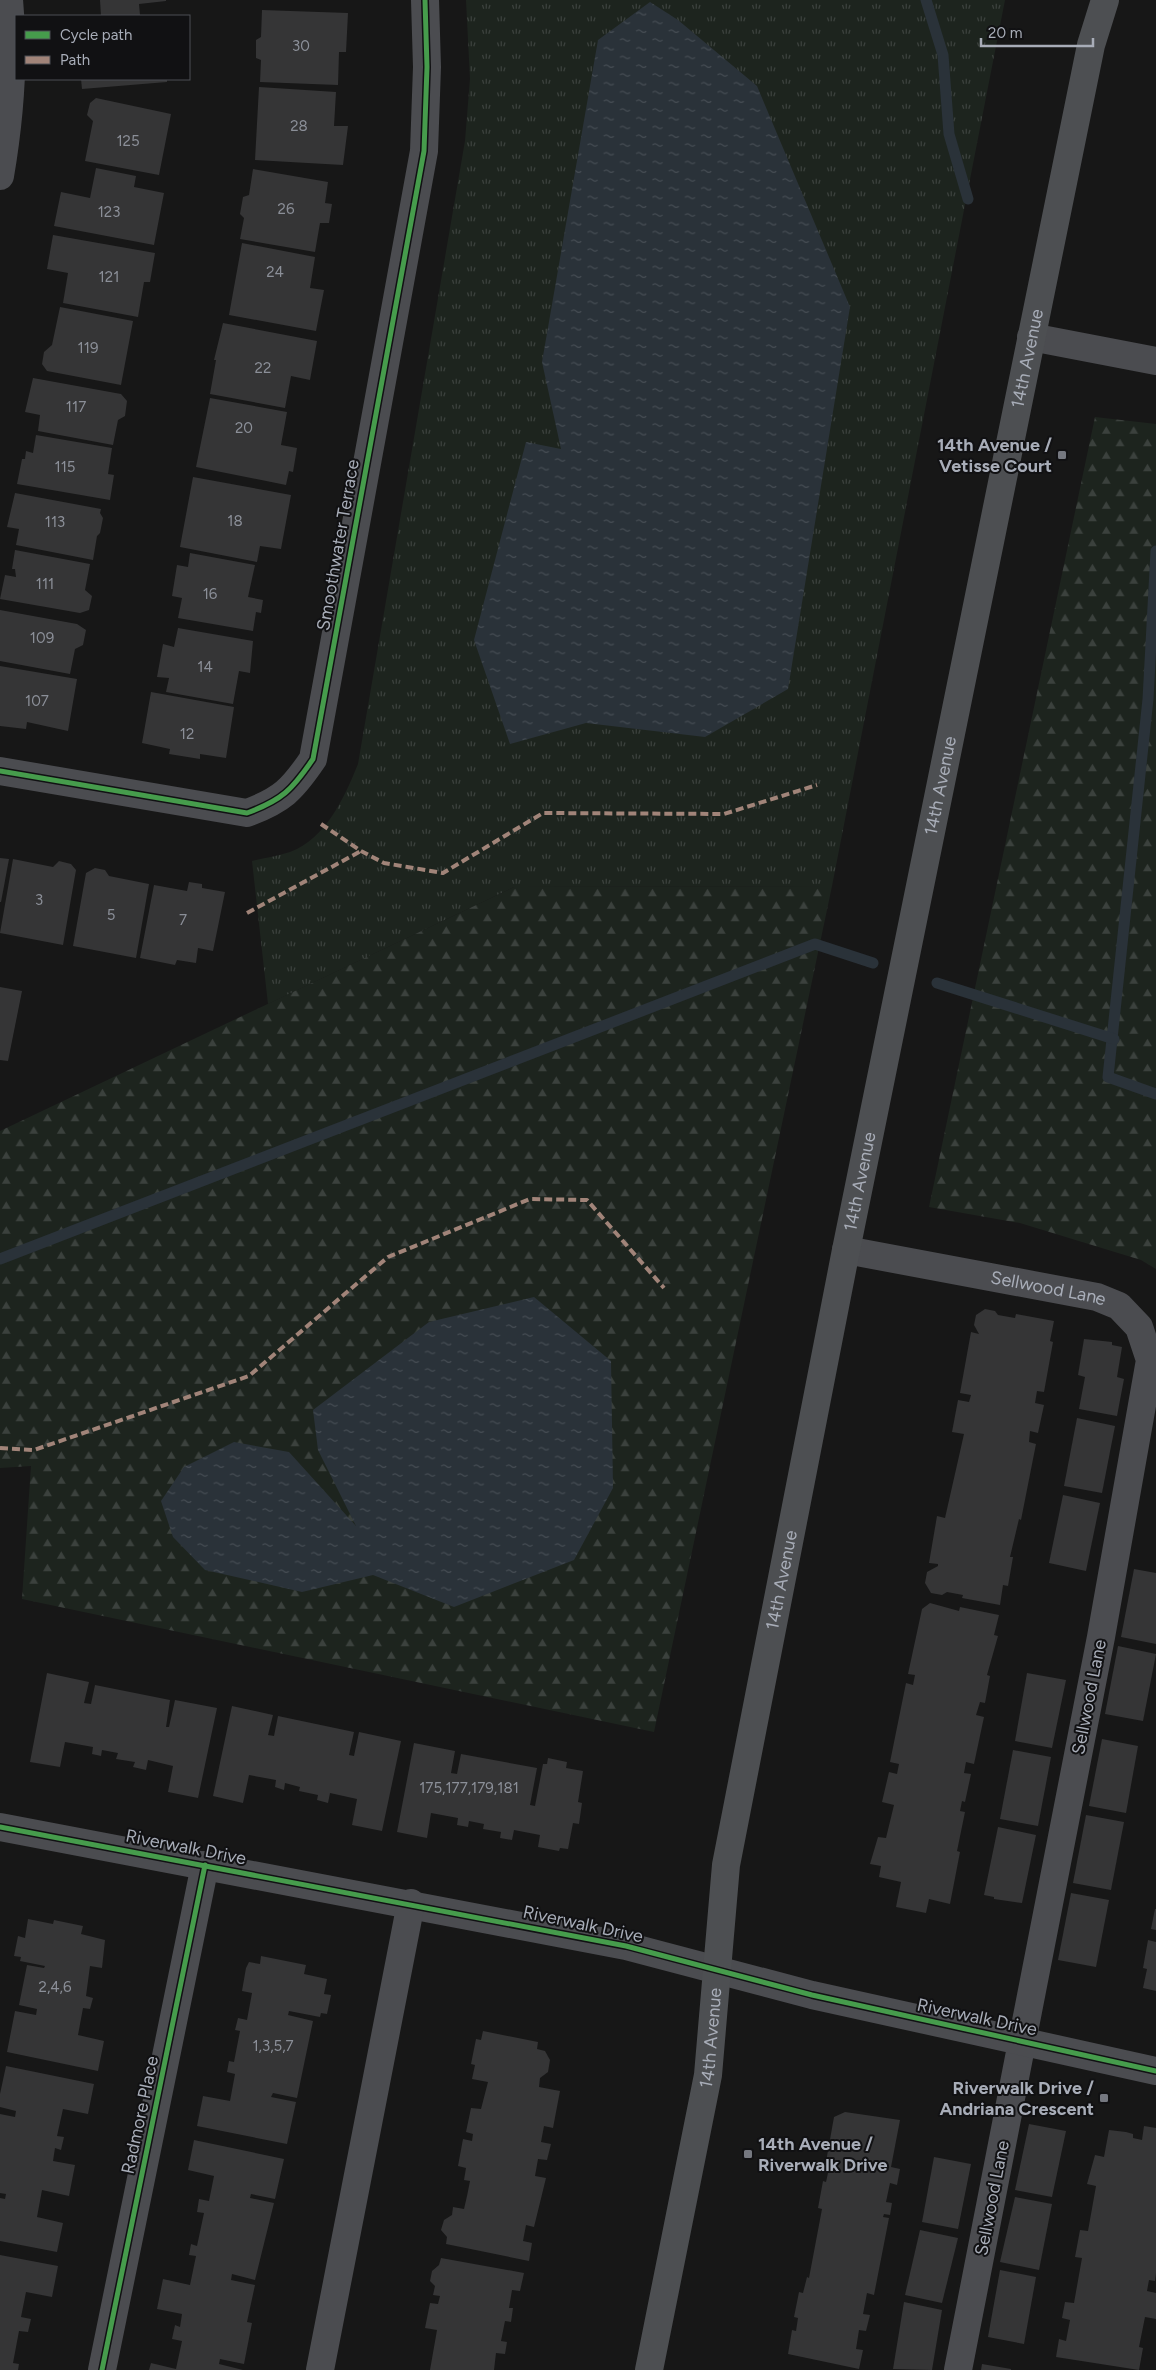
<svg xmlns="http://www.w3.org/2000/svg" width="1156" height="2370" font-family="Figtree,sans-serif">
<defs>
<pattern id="grass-tufts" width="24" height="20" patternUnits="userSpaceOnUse" patternTransform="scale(1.25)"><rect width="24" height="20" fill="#1d241e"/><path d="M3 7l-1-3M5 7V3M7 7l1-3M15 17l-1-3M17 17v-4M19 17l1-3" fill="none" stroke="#3b413d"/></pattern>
<pattern id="forest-firs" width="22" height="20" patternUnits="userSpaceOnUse" patternTransform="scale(1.25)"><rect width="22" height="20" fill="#1d241e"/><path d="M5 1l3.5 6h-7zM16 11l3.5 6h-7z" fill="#3b413d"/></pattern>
<pattern id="water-ripples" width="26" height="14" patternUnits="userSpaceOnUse" patternTransform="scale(1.25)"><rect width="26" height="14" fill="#2a3239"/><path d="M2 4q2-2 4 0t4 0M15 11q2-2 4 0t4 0" fill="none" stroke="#464d54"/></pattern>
</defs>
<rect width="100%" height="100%" fill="#171717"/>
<path fill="url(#grass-tufts)" d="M466 0H1005L832 886 514 887 268 1004 252 861C264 858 278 856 290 852 326 839 345 796 358 764L465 141 470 79Z"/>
<g fill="url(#forest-firs)">
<path d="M1095 417 1156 424V1269L1141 1260 1020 1223 929 1207Z"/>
<path d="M832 886 654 1732 22 1599 31 1466 0 1468V1131L514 887Z"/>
</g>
<g fill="url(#water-ripples)">
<path d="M650 2 678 20 757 86 850 307 788 689 705 737 586 723 510 744 474 640 526 442 561 449 542 362 598 40Z"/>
<path d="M534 1297 611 1361 613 1488 574 1560 454 1607 373 1575 302 1592 205 1570 173 1537 161 1501 184 1467 234 1442 289 1452 356 1526 318 1450 313 1410 429 1322Z"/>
</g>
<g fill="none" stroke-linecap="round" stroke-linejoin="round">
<g stroke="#2a3239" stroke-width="11">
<path d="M926 0 943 55 949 134 968 199"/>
<path d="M1156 551 1148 699 1108 1077 1156 1094"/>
<path d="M937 983 1114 1039"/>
<path d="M0 1259 815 944 873 963"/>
</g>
</g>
<g fill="#353536">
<path d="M100 0H166V1L139 4 140 15 101 16Z"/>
<path d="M262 10 348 13 346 52H339L338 85 260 82 261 60 256 58V40L261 37Z"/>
<path d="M81 79H167V82L82 89Z"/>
<path d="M259 87 336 92 334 126H348L343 165 255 160Z"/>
<path d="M96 98 171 114 159 175 85 161 93 121 87 115 90 103Z"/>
<path d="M96 168 136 176 134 187 164 193 154 245 54 226 61 192 90 198Z"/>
<path d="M253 169 328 182 325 203 332 204 329 223H320L315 252 240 239 244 218 240 214 243 197 249 195Z"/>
<path d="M53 235 155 253 150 282H144L138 317 63 303 68 273 47 269Z"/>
<path d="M242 243 315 257 310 288 324 290 316 331 229 315Z"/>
<path d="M60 307 133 321 121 385 47 371 42 364 44 352 52 345Z"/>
<path d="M223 323 317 341 310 380 291 376 285 408 210 394 216 360H214Z"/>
<path d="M33 378 121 394 127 401 125 416 118 420 113 445 38 431 40 415 25 412Z"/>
<path d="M210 398 287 412 281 445 297 448 293 472 289 471 286 485 196 467Z"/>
<path d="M36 435 112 448 108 474 114 475 110 500 17 484 22 459H25L26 451 33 453Z"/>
<path d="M193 477 291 495 281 549 260 546 257 562 180 547Z"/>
<path d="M15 493 101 509 100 513 103 518 100 533 97 536 93 560 16 545 19 529 7 527Z"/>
<path d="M15 550 90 564 85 590 92 596 89 610 80 613 0 599 5 575 16 577 15 569H12Z"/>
<path d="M190 553 255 565 248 597 263 600 261 613 256 612 253 631 178 618 182 598 172 596 177 565 188 567Z"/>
<path d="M0 610 77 624 86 630 83 645 75 649 70 674 0 661Z"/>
<path d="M178 628 253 641 250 673 239 671 233 704 166 692 169 678 157 677 163 644 174 647Z"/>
<path d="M0 666 77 679 68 731 27 722 26 729 0 726Z"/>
<path d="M151 692 234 707 226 758 200 754V759L169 754 170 749 142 743Z"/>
<path d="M0 858 9 859 1 902H0Z"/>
<path d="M13 859 53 867 59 861 71 864 76 870 63 945 0 933Z"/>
<path d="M95 868 105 870 109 876 149 884 136 958 73 946 86 873Z"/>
<path d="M189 882 202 884V888L225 892 213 951 198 948 196 963 177 960 175 965 140 958 154 885 187 891Z"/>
<path d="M0 987 22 991 8 1061 0 1060Z"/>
<path d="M985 1309 995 1311 998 1315 1015 1318 1016 1314 1054 1321 1050 1341 1053 1342 1044 1392 1037 1391 1035 1403 1044 1405 1038 1433 1030 1431 1029 1442 1036 1444 1021 1520 1019 1519 1010 1557H1013L1008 1586 1003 1585 1000 1605 962 1598 963 1595 947 1592 942 1595 931 1593 925 1583 927 1572 938 1566V1564L929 1563 937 1516 945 1518 964 1434 952 1432 958 1400 969 1402 971 1395 960 1393 971 1332 979 1334 974 1325 976 1315Z"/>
<path d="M1084 1339 1112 1342V1345L1122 1347 1117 1377 1124 1379 1117 1416 1079 1409 1085 1377 1078 1375Z"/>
<path d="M1077 1418 1115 1426 1102 1493 1064 1486Z"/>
<path d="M1063 1495 1100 1503 1086 1571 1049 1563Z"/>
<path d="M1134 1569 1156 1573V1644L1121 1637Z"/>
<path d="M930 1603 959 1611 960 1607 999 1615 994 1635 998 1636 987 1675 990 1676 985 1703 980 1702 976 1715 984 1717 974 1764 966 1762 964 1773 971 1774 965 1802 962 1801 960 1811 965 1812 957 1851 960 1852 950 1904 929 1899 926 1913 896 1907 901 1882 879 1877 881 1866 870 1864 878 1837 886 1838 894 1805 882 1802 889 1772 897 1774 899 1764 890 1762 906 1683 913 1685 915 1675 908 1674 922 1609Z"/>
<path d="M1118 1646 1156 1654 1143 1721 1105 1714Z"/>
<path d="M47 1673 89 1682 84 1703 91 1704 95 1685 170 1700 166 1727H169L175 1700 217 1708 198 1798 168 1792 173 1766 148 1760 146 1770 133 1767 135 1762 116 1759 118 1753 102 1750 101 1756 92 1754 93 1747 65 1742 60 1767 30 1762Z"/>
<path d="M1027 1673 1066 1680 1052 1748 1015 1741Z"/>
<path d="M232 1706 273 1715 268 1735 274 1736 278 1716 354 1732 349 1755 354 1756 359 1732 401 1741 382 1831 352 1825 357 1799 330 1793 328 1803 317 1800 318 1795 299 1791 300 1787 285 1783 284 1790 275 1787 276 1780 249 1775 243 1803 213 1796Z"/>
<path d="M1102 1739 1138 1746 1126 1813 1089 1806Z"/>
<path d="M414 1743 455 1751 451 1773 457 1774 461 1754 537 1768 530 1805 535 1806 543 1764H547L548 1758 567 1762 566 1768 583 1771 578 1802 582 1803 579 1824 573 1823 568 1849 560 1848 559 1851 538 1847 540 1835 514 1830 512 1840 500 1838 501 1832 483 1829 484 1824 469 1821 468 1827 457 1825 458 1818 431 1813 427 1838 397 1832Z"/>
<path d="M1013 1750 1051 1757 1038 1826 1000 1819Z"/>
<path d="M1086 1815 1124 1822 1111 1890 1073 1883Z"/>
<path d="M998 1827 1036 1835 1022 1903 994 1899V1897L984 1895Z"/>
<path d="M1071 1893 1109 1900 1096 1967 1058 1960Z"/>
<path d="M1155 1909H1156V1930L1151 1929Z"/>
<path d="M28 1919 53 1924 54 1920 83 1926 81 1934 105 1940 102 1968 90 1966 86 1996 93 1998 90 2009 83 2008 78 2035 104 2041 98 2071 7 2052 15 2011 36 2015 37 2009 19 2005 27 1965 44 1968 45 1966 20 1961 21 1957 14 1956 18 1936 25 1938Z"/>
<path d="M1148 1940 1156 1942V1991L1143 1988 1147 1969 1143 1968Z"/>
<path d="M261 1956 306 1965 304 1974 327 1979 324 1994 331 1995 327 2014 321 2013 320 2017 289 2011 288 2015 313 2021 297 2098 273 2093 271 2097 296 2102 287 2144 197 2126 203 2096 230 2101 235 2074 227 2072 229 2061 234 2062 240 2031 235 2030 238 2018 247 2020 252 1993 242 1991 246 1968 249 1962 260 1964Z"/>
<path d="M483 2031 538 2042 537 2049 545 2051 550 2060 548 2072 540 2078 539 2087 560 2091 553 2128 544 2126 541 2142 551 2144 547 2160 538 2159 535 2176 546 2178 534 2227 526 2225 523 2241 532 2243 529 2261 446 2244 447 2237 441 2230 444 2220 452 2215 453 2207 464 2209 467 2196 470 2181 464 2180 466 2168 458 2166 463 2139 472 2141 473 2134 466 2132 471 2108 481 2109 488 2082 472 2079 475 2065 471 2064 476 2039 481 2040Z"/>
<path d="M6 2066 94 2084 88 2114 63 2109 57 2136 64 2137 61 2150 55 2148 53 2161 75 2165 69 2196 42 2190 37 2217 63 2223 57 2252 0 2241V2198L5 2199 6 2194 0 2193V2114L15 2117 16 2111 0 2107V2094Z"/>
<path d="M845 2112 900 2120 891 2167 900 2169 897 2185 890 2183 886 2202 892 2203 890 2215 884 2214 883 2217 889 2218 874 2295 867 2293 863 2314 870 2315 866 2331 859 2330 856 2349 863 2350 859 2369 788 2354 792 2330 796 2331 798 2318 794 2317 799 2292 803 2293 807 2277 809 2278 822 2209 818 2208 823 2181 826 2182 828 2173H824L834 2117Z"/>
<path d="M1029 2124 1066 2131 1052 2197 1015 2190Z"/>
<path d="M1144 2126 1156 2128V2273L1155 2281 1149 2280 1147 2291 1156 2293V2319L1145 2317 1139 2347 1143 2348 1139 2370 1056 2357 1059 2339 1066 2341 1070 2320 1062 2318 1065 2302 1074 2303 1082 2258 1075 2257 1080 2230 1088 2231 1096 2186 1087 2184 1095 2155 1104 2157 1109 2130 1126 2132 1133 2134V2138L1142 2140Z"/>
<path d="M194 2140 284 2159 275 2199 251 2194 250 2198 274 2203 255 2280 232 2274 231 2280 255 2285 247 2322 252 2323 244 2364 220 2359 219 2364 243 2370H149L151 2363 176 2369 182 2341 172 2339 175 2325 180 2327 182 2314 157 2309 163 2279 190 2285 196 2256 189 2255 191 2244 197 2246 204 2213 197 2212 199 2199 209 2201 214 2176 188 2170Z"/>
<path d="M934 2157 971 2164 958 2229 922 2222Z"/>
<path d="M1015 2197 1052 2204 1039 2270 1000 2262Z"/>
<path d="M920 2230 958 2238 942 2303 905 2295Z"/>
<path d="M0 2255 58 2266 52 2297 26 2292 21 2317 31 2319 28 2332 19 2331 13 2363 19 2364 18 2370H0Z"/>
<path d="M441 2258 524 2273 520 2291 512 2290 509 2308H513L511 2322 505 2321 501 2341 507 2342 505 2354 496 2353 494 2370H430L437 2330 425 2328 430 2303 438 2304 440 2296 433 2295 435 2286 430 2281 432 2271 439 2265Z"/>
<path d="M1000 2270 1036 2277 1024 2344 988 2337Z"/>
<path d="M904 2302 942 2310 932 2370 893 2369Z"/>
<path d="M982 2364 1011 2369V2370H981Z"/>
</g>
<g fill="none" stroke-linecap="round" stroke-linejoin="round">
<g stroke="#4b4c50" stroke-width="28">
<path d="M0 176C10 117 15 60 9 0"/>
<path d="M1031 337 1156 361"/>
<path d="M0 771 247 813C282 800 292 790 313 759L424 151 427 67 425 0"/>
<path id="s1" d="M846 1250 1097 1297 1119 1306 1139 1327 1150 1360 1101 1637 958 2370"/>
<path d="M0 1827 626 1946 812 1995 1156 2071"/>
<path d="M102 2370 205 1865"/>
<path d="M320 2370 411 1903"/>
</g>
<path stroke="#4d4f52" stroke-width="28" id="s2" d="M649 2370 708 2075 726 1865 846 1250 1091 45 1105 0"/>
<g stroke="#a18479" stroke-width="4" stroke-dasharray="8 4" stroke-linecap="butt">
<path d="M321 824 361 851 384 863 443 873 543 813 724 814 817 785"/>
<path d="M247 913 361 851"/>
<path d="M0 1448 34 1450 249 1376 388 1257 530 1199 587 1200 664 1288"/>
</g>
<g stroke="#111113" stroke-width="8">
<g id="cycleway">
<path d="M0 771 247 813C282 800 292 790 313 759L424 151 427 67 425 0"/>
<path d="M0 1827 626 1946 812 1995 1156 2071"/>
<path d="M102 2370 205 1865"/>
</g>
</g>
<use href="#cycleway" stroke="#469c4c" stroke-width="5"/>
</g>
<g fill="#757880" stroke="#111113" stroke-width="2">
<rect x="1057" y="450" width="10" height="10" rx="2.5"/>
<rect x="1099" y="2093" width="10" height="10" rx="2.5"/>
<rect x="743" y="2149" width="10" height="10" rx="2.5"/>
</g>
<g text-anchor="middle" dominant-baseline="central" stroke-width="4" stroke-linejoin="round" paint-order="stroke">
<g font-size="15" fill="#8b8f98">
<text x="301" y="46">30</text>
<text x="299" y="126">28</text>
<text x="128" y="141">125</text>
<text x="286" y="209">26</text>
<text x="109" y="212">123</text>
<text x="275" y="272">24</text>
<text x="109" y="277">121</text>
<text x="88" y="348">119</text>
<text x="263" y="368">22</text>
<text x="76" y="407">117</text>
<text x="244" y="428">20</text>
<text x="65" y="467">115</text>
<text x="235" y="521">18</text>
<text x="55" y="522">113</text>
<text x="45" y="584">111</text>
<text x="210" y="594">16</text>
<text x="42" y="638">109</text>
<text x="205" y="667">14</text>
<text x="37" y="701">107</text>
<text x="187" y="734">12</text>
<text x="39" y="900">3</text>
<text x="111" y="915">5</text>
<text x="183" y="920">7</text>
<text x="469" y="1788">175,177,179,181</text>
<text x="55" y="1987">2,4,6</text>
<text x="273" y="2046">1,3,5,7</text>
</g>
<g font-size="18" fill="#a8adb8" stroke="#111113">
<text stroke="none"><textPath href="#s2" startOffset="2048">14th Avenue</textPath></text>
<text transform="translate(338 545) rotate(-80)">Smoothwater Terrace</text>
<text stroke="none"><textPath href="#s2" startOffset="1612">14th Avenue</textPath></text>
<text stroke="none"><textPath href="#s2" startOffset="1208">14th Avenue</textPath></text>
<text stroke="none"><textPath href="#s1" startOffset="206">Sellwood Lane</textPath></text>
<text stroke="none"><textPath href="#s2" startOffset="802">14th Avenue</textPath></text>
<text transform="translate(1089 1697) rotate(-79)">Sellwood Lane</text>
<text transform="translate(186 1847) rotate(11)">Riverwalk Drive</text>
<text transform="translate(583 1924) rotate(12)">Riverwalk Drive</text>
<text transform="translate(977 2017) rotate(12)">Riverwalk Drive</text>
<text stroke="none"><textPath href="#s2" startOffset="338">14th Avenue</textPath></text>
<text transform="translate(140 2115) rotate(-78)">Radmore Place</text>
<text transform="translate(992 2198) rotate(-79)">Sellwood Lane</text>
</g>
<g font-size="18" font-weight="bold" fill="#a8adb8" stroke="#111113" text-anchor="end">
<text x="1052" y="445">14th Avenue /<tspan x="1052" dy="21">Vetisse Court</tspan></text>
<text x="1094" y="2088">Riverwalk Drive /<tspan x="1094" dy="21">Andriana Crescent</tspan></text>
<text x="758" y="2144" text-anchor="start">14th Avenue /<tspan x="758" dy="21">Riverwalk Drive</tspan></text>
</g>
</g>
<rect x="15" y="15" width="175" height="65" fill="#111113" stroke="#4d4f55"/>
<rect x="25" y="31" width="25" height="8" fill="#469c4c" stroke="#4d4f55"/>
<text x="60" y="40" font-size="15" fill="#a8adb8">Cycle path</text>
<rect x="25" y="56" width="25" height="8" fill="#a18479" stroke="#4d4f55"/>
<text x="60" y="65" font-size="15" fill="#a8adb8">Path</text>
<path d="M981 38v8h112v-8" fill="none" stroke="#a8adb8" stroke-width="2.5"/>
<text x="988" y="38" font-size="15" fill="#a8adb8" stroke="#111113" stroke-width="4" paint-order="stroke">20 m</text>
</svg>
